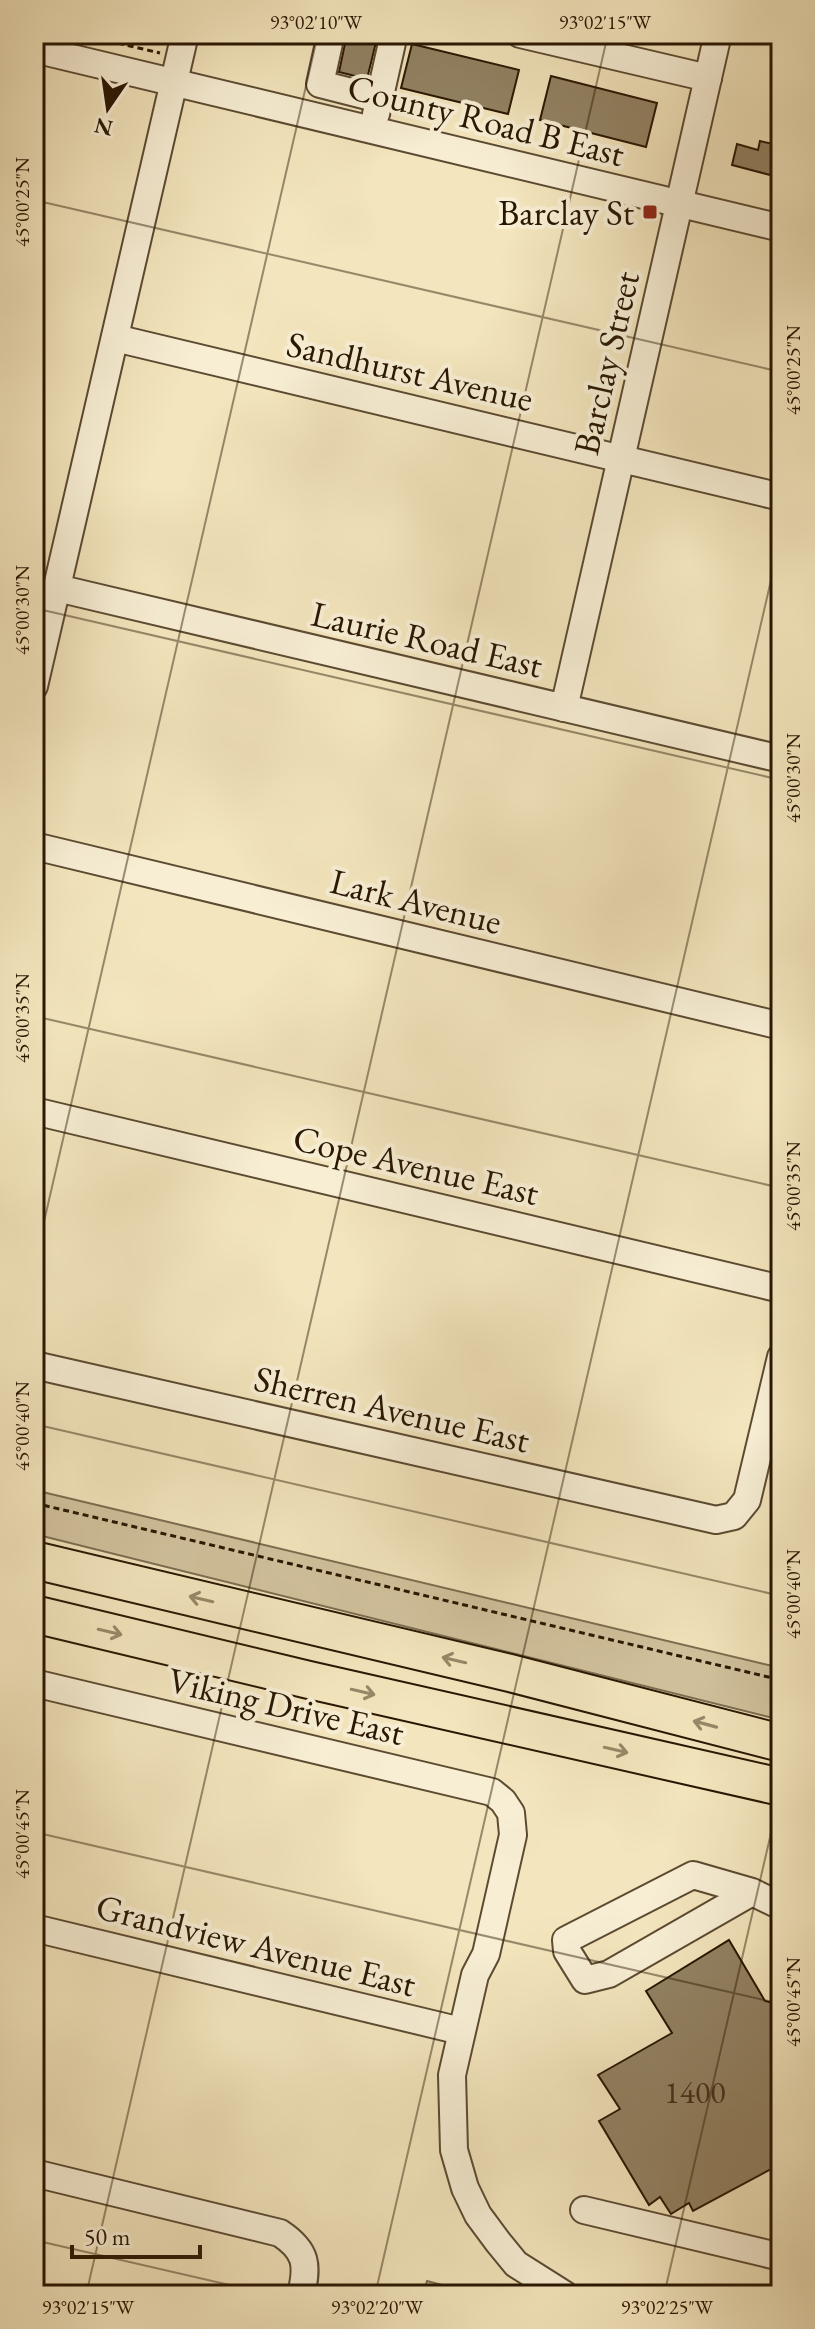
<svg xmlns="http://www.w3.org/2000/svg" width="815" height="2329" font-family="'EB Garamond',serif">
<rect width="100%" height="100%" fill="#f3e5bd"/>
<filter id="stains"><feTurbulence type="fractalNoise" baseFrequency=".0025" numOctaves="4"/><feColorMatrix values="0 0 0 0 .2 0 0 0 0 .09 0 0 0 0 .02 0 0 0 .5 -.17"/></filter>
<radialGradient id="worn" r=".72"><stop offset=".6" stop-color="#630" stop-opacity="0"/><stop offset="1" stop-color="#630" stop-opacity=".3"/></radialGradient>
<g fill="#d1c29d" stroke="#7d6c50" stroke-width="2">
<path d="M34 1490 781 1668V1720L34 1534Z"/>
<path d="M427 2281 480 2295H423Z"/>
</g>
<g fill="#928263" stroke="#291602" stroke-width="2">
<path d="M347 34H378L367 79 339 72Z"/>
<path d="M412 44 519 70 508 114 401 88Z"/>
<path d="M551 76 657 103 646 147 540 120Z"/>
<path d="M760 141 781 146 774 176 732 165 737 144 758 150Z"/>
<path d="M729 1940 765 2001 781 2005V2184L771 2169 693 2211 689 2203 671 2214 660 2197 649 2205 599 2121 620 2109 598 2075 672 2033 646 1991Z"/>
</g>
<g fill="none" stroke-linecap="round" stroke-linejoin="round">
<g stroke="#5c4a31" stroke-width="30">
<g id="minor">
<path d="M331 34 320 84 379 99"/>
<path d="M520 34 708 78"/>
<path d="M34 49 781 228"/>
<path d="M376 114 394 34"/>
<path d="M115 338 781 497"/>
<path d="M57 588 781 759"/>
<path d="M34 686 185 34"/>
<path d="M564 708 718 34"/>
<path d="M34 846 781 1026"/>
<path d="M34 1111 781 1289"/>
<path d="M34 1365 716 1520 734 1516 747 1500 781 1357"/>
<path d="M34 1683 492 1792 503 1801 511 1813 513 1835 486 1954 475 1975 452 2075 454 2150 465 2188 478 2215 498 2242 516 2264 565 2295"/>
<path d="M752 1892 609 1974 585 1980 567 1951 566 1940 693 1875 752 1892 781 1906"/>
<path d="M34 1928 461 2031"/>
<path d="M34 2173 280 2233C307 2251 308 2265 301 2295"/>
<path d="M584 2210 781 2257"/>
</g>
</g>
<g stroke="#291602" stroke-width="40">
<g id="highway">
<path d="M34 1560 510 1673 781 1743"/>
<path d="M34 1614 309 1680 781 1787"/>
</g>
</g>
<g stroke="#291602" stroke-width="3" stroke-dasharray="6 4" stroke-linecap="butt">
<path d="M79 34 160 53"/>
<path d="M34 1503 781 1680"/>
</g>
<use href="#minor" stroke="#f7eed4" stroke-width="26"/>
<use href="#highway" stroke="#f3e5bd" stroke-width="36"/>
</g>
<defs><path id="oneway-shaft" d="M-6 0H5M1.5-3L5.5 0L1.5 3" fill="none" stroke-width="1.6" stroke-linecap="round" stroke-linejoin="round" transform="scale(2)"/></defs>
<g stroke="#988869">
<use href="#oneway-shaft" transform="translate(201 1599) rotate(-167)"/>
<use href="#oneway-shaft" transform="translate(110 1632) rotate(13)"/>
<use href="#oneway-shaft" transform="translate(454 1660) rotate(-167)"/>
<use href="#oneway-shaft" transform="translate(363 1692) rotate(13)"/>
<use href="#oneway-shaft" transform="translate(705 1724) rotate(-165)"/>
<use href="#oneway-shaft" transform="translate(616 1750) rotate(13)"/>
</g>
<path fill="none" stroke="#291602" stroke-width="2" stroke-opacity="0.45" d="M34 200 781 372M34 608 781 780M34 1016 781 1188M34 1265 318 34M34 1424 781 1596M34 1832 781 2004M34 2240 273 2295M86 2295 608 34M375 2295 781 537M664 2295 781 1790"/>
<rect fill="#8f2418" stroke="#f7eed4" stroke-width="3" x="642" y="204" width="16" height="16" rx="4"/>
<g text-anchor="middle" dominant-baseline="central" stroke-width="8" stroke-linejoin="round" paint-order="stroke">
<g font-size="32" fill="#43311a">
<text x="695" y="2092">1400</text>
</g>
<g font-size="36" fill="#291602" stroke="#f7eed4">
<text transform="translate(486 120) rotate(14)">County Road B East</text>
<text transform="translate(606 363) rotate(-77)">Barclay Street</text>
<text transform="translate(410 371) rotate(13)">Sandhurst Avenue</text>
<text transform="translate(427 639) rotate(13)">Laurie Road East</text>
<text transform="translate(416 901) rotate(14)">Lark Avenue</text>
<text transform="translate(416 1165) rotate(13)">Cope Avenue East</text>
<text transform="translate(392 1409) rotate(13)">Sherren Avenue East</text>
<text transform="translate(286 1706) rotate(13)">Viking Drive East</text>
<text transform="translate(256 1945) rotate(14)">Grandview Avenue East</text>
</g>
<g font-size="36" fill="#291602" stroke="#f7eed4" text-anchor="end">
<text x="634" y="212">Barclay St</text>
</g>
</g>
<rect width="815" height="2329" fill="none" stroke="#f3e5bd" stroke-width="88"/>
<g transform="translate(108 108) rotate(193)" stroke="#f7eed4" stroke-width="6" paint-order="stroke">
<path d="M0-6L14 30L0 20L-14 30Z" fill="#291602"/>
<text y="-12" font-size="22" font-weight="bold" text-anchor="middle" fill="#291602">N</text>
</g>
<path d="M72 2245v12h128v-12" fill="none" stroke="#291602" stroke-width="4"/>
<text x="84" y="2245" font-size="24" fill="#291602" stroke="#f7eed4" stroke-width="6" paint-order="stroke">50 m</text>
<rect x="44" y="44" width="727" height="2241" fill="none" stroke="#291602" stroke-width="3"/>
<g font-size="20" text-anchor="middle" fill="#291602">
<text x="316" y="29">93°02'10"W</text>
<text x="605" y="29">93°02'15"W</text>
<text transform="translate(22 202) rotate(-90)" y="7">45°00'25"N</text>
<text transform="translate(793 370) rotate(-90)" y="7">45°00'25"N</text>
<text transform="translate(22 610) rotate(-90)" y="7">45°00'30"N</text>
<text transform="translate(793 778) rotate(-90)" y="7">45°00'30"N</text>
<text transform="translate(22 1018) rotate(-90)" y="7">45°00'35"N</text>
<text transform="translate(793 1186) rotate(-90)" y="7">45°00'35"N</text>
<text transform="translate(22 1426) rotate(-90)" y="7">45°00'40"N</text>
<text transform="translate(793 1594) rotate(-90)" y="7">45°00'40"N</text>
<text transform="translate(22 1834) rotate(-90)" y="7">45°00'45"N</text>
<text transform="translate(793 2002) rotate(-90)" y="7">45°00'45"N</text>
<text x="88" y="2314">93°02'15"W</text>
<text x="377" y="2314">93°02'20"W</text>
<text x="667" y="2314">93°02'25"W</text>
</g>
<rect width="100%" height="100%" filter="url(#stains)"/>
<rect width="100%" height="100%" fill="url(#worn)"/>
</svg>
